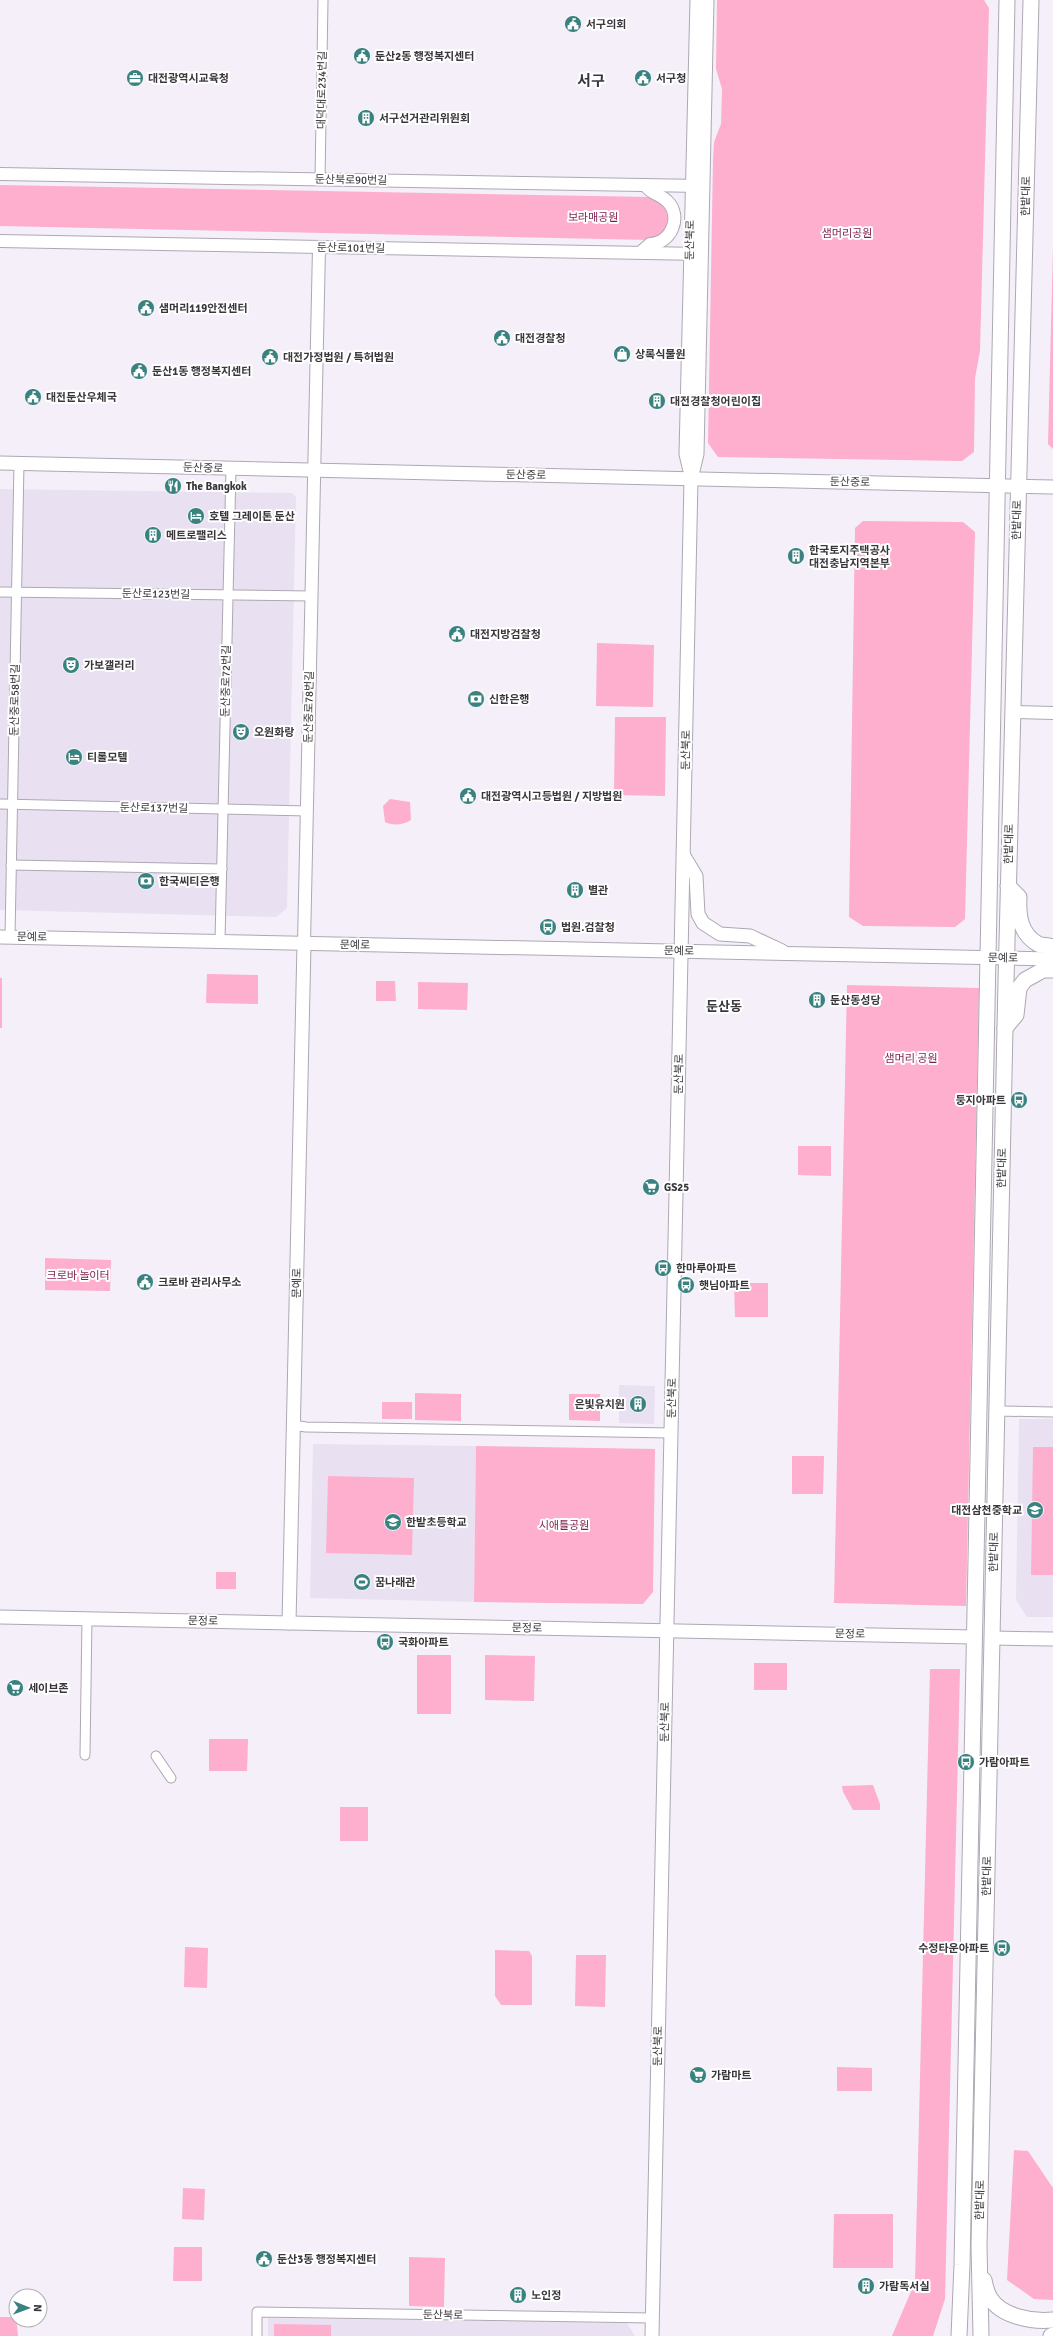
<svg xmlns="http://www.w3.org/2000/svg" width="1053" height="2336" font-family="Signika,'Noto Sans KR',sans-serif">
<rect width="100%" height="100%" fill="#f5effa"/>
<g fill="#e9e1f1">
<path d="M0 489 292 493 296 497 287 908 276 917 0 910Z"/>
<path d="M619 1385 655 1386 654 1424 619 1423Z"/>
<path d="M1019 1419H1053V1617H1027L1016 1600Z"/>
<path d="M313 1444 476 1446 474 1602 310 1598Z"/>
<path d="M268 2318 627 2323 635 2336H268Z"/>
</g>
<g fill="#fdafcd">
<path d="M717 0H984L989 8 980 351 975 378 974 452 962 461 718 457 708 443 713 160 714 142 721 124 722 89 716 69Z"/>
<path d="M0 185 650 197C660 199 670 209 669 220 669 225 664 231 662 236L651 240 0 226Z"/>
<path d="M1053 248V449L1048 444Z"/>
<path d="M863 521 963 522 975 532 965 919 955 927 863 926 849 917 855 528Z"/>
<path d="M597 643 654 645 653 707 596 706Z"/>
<path d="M615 717H666L665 796 614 795Z"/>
<path d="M390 799 410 802 411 820C404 825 392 826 385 822L383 806Z"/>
<path d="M207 974 258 975V1004L206 1003Z"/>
<rect x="0" y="978" width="2" height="50"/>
<path d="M376 981H395L396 1001H376Z"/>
<path d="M418 982 468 983 467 1010 418 1009Z"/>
<path d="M847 985 979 988 966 1606 834 1603Z"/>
<path d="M798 1146H831V1176L798 1175Z"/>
<path d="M45 1258 111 1260 110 1291 45 1290Z"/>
<path d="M734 1283H768V1317H735Z"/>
<path d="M415 1393 461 1394V1421L415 1420Z"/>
<path d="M569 1394H600V1421L569 1420Z"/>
<rect x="382" y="1402" width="30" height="17"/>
<path d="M476 1446 655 1449 653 1592 643 1604 474 1602Z"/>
<path d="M1033 1447H1053V1575H1031Z"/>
<path d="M792 1456H824L823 1494H792Z"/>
<path d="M328 1476 414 1478 412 1555 326 1553Z"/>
<rect x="216" y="1572" width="20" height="17"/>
<rect x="417" y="1655" width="34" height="59"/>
<path d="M485 1655 535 1656 534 1701 485 1700Z"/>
<rect x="754" y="1663" width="33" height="27"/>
<path d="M930 1669H960L945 2299 933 2336H892L915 2282Z"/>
<path d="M209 1739H248L247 1771H209Z"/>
<path d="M873 1785 880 1804V1810H853L843 1792 842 1786Z"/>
<rect x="340" y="1807" width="28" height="34"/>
<path d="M185 1947 208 1948 207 1988 184 1987Z"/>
<path d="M495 1950 529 1951 532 1956V2005H501L495 1996Z"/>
<path d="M576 1955H606L605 2007 575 2006Z"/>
<path d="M837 2067 872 2068V2091H837Z"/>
<path d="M1014 2150 1028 2151 1053 2188V2300L1034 2299 1007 2280Z"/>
<path d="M183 2188 205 2189 204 2220 182 2219Z"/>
<path d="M834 2214H893V2268H833Z"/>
<path d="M174 2247H202V2281H173Z"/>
<path d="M409 2257 445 2258 444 2307 409 2306Z"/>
<path d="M0 2317H16L18 2336H0Z"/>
<path d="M274 2324 331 2325V2336H274Z"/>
</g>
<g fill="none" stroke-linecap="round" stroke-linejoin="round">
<g stroke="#ada8b2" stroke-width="11">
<g id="minor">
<path d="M320 180 323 0"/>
<path d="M0 592 311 596"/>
<path d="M0 804 307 811"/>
<path d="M11 865 222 869"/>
<path d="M10 937 19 463"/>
<path d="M220 941 231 468"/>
<path d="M997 1411 1053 1412"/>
<path d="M293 1425 306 1427 671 1433"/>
<path d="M85 1755 87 1618"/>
<path d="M156 1756 171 1778"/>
<path d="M257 2336V2312L652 2318"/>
</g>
</g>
<g stroke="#ada8b2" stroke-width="14">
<g id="tertiary">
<path d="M0 174 702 186"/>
<path d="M0 241 701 254"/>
<path d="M641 252 650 244C671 244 683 216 667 201 659 193 652 195 645 185"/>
<path d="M1013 712 1053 713"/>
<path d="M304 944 319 248"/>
</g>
</g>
<g stroke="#ada8b2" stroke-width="15">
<g id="secondary">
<path d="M0 463 1053 487"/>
<path d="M691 475 686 454 697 0"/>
<path d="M684 856 696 876 698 914 703 923 720 934 750 936 782 951"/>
<path d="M0 937 1053 959"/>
<path d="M0 1617 974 1637"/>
<path d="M289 1623 304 944"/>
<path d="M993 1638 1053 1639"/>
<path d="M652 2336 691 479 697 454 707 0"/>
</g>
</g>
<g stroke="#ada8b2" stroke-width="17">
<g id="primary">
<path d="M1008 886 1019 897C1018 915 1020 934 1038 944 1042 946 1048 945 1053 947"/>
<path d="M1005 1028 1016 1015 1019 988 1025 980 1043 970H1053"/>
<path d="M984 2280C985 2285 987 2293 990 2298 1002 2317 1033 2322 1053 2320"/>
<path d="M959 2336 962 2265 1007 0"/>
<path d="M981 2336 979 2246 1006 982 1031 0"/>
<path d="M1051 2336 1053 2335"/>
</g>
</g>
<use href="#minor" stroke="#fff" stroke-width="9"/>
<use href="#tertiary" stroke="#fff" stroke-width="12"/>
<use href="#secondary" stroke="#fff" stroke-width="13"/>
<use href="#primary" stroke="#fff" stroke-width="15"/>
</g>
<defs>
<g id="civic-disc" transform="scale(0.9)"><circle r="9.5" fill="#3a8280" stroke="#fff"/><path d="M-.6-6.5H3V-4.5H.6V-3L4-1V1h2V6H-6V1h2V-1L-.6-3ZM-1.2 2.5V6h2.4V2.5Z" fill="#fff"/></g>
<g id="office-disc" transform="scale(0.9)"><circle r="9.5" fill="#3a8280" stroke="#fff"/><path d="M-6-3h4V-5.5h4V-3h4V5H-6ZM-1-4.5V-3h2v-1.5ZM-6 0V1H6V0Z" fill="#fff"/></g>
<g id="building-disc" transform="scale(0.9)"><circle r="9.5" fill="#3a8280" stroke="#fff"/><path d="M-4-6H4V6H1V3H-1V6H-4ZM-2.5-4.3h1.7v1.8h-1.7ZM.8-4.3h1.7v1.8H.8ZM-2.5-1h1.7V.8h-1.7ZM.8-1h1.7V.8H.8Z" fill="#fff"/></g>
<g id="shop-disc" transform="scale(0.9)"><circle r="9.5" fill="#3a8280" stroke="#fff"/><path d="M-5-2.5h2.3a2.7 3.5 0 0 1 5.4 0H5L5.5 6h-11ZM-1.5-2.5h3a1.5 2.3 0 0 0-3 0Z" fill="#fff"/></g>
<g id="restaurant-disc" transform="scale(0.9)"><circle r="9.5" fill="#3a8280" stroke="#fff"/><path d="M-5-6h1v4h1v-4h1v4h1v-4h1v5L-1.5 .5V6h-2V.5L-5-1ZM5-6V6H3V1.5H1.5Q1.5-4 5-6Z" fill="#fff"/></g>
<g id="hotel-disc" transform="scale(0.9)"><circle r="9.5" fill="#3a8280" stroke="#fff"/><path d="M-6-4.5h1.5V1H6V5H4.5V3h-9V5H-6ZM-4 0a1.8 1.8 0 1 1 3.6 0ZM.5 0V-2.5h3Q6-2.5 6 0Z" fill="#fff"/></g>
<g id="theatre-disc" transform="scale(0.9)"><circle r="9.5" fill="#3a8280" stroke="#fff"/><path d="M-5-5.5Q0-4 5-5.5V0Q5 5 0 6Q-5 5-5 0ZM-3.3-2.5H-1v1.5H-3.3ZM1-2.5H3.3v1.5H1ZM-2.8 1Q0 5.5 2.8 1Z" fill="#fff"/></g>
<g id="bank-disc" transform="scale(0.9)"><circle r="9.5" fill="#3a8280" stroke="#fff"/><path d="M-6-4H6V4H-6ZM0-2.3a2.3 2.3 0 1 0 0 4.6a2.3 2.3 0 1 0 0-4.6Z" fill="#fff"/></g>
<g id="bus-disc" transform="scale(0.9)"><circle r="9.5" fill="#3a8280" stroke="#fff"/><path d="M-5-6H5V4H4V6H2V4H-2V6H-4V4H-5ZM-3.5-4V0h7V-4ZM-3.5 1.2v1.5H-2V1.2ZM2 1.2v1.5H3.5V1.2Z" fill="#fff"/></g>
<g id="supermarket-disc" transform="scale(0.9)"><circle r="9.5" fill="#3a8280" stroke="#fff"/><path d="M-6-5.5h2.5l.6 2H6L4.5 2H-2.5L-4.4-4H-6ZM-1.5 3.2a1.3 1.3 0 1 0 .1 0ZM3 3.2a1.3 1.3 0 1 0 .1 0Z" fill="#fff"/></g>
<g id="school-disc" transform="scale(0.9)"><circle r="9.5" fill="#3a8280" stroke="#fff"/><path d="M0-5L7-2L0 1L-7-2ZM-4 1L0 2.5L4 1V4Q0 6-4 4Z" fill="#fff"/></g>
<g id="stadium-disc" transform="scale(0.9)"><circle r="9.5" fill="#3a8280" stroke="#fff"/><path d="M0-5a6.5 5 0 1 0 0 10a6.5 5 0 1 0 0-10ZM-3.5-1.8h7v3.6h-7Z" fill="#fff"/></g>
</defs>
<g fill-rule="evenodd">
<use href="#civic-disc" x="573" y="24"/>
<use href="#civic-disc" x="362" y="56"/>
<use href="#office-disc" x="135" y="78"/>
<use href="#civic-disc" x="643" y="78"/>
<use href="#building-disc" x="366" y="118"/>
<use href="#civic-disc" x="146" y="308"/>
<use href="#civic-disc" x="502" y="338"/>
<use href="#shop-disc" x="622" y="354"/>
<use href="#civic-disc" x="270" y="357"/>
<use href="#civic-disc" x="139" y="371"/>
<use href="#civic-disc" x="33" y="397"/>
<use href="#building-disc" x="657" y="401"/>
<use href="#restaurant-disc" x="173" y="486"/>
<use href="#hotel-disc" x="196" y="516"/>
<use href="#building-disc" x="153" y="535"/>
<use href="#building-disc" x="796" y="556"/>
<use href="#civic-disc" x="457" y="634"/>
<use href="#theatre-disc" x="71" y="665"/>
<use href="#bank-disc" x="476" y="699"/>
<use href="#theatre-disc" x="241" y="732"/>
<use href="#hotel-disc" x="74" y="757"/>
<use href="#civic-disc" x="468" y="796"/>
<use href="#bank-disc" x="146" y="881"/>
<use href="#building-disc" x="575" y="890"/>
<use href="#bus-disc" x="548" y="927"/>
<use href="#building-disc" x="817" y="1000"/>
<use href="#bus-disc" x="1019" y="1100"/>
<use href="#supermarket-disc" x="651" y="1187"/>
<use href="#bus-disc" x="663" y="1268"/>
<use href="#civic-disc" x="145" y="1282"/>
<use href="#bus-disc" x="686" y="1285"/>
<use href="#building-disc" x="638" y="1404"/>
<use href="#school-disc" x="1035" y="1510"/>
<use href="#school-disc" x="393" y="1522"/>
<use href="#stadium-disc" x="362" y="1582"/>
<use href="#bus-disc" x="385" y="1642"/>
<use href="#supermarket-disc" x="15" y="1688"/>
<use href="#bus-disc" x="966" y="1762"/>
<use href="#bus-disc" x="1002" y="1948"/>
<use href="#supermarket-disc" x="698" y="2075"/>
<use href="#civic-disc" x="264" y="2259"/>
<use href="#building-disc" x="866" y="2286"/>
<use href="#building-disc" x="518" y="2295"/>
</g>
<g text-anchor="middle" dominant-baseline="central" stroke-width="4" stroke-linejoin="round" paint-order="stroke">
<g font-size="11" font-weight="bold" fill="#39373b" stroke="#fff" text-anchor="start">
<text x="586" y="24">서구의회</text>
<text x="375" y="56">둔산2동 행정복지센터</text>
<text x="148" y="78">대전광역시교육청</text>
<text x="656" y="78">서구청</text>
<text x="379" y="118">서구선거관리위원회</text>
<text x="159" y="308">샘머리119안전센터</text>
<text x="515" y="338">대전경찰청</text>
<text x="635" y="354">상록식물원</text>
<text x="283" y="357">대전가정법원 / 특허법원</text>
<text x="152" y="371">둔산1동 행정복지센터</text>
<text x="46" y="397">대전둔산우체국</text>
<text x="670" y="401">대전경찰청어린이집</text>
<text x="186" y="486">The Bangkok</text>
<text x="209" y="516">호텔 그레이톤 둔산</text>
<text x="166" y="535">메트로팰리스</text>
<text x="809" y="550">한국토지주택공사<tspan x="809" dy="13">대전충남지역본부</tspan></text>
<text x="470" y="634">대전지방검찰청</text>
<text x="84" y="665">가보갤러리</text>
<text x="489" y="699">신한은행</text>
<text x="254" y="732">오원화랑</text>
<text x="87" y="757">티롤모텔</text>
<text x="481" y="796">대전광역시고등법원 / 지방법원</text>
<text x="159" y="881">한국씨티은행</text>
<text x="588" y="890">별관</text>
<text x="561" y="927">법원.검찰청</text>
<text x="830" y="1000">둔산동성당</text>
<text x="1006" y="1100" text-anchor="end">둥지아파트</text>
<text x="664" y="1187">GS25</text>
<text x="676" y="1268">한마루아파트</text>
<text x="158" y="1282">크로바 관리사무소</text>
<text x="699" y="1285">햇님아파트</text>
<text x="625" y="1404" text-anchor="end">은빛유치원</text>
<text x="1022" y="1510" text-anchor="end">대전삼천중학교</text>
<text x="406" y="1522">한밭초등학교</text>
<text x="375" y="1582">꿈나래관</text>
<text x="398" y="1642">국화아파트</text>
<text x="28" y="1688">세이브존</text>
<text x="979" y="1762">가람아파트</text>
<text x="989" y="1948" text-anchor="end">수정타운아파트</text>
<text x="711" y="2075">가람마트</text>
<text x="277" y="2259">둔산3동 행정복지센터</text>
<text x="879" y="2286">가람독서실</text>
<text x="531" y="2295">노인정</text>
</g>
<g font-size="11" fill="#39373b" stroke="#fff">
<text transform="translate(322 90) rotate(-89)">대덕대로234번길</text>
<text transform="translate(351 180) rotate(1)">둔산북로90번길</text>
<text transform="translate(1026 196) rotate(-89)">한밭대로</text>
<text transform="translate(690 240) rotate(-89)">둔산북로</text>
<text transform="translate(351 248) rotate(1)">둔산로101번길</text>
<text transform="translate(203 468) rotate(2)">둔산중로</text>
<text transform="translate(526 475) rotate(1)">둔산중로</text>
<text transform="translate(850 482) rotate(1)">둔산중로</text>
<text transform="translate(1017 520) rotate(-89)">한밭대로</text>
<text transform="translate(156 594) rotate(1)">둔산로123번길</text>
<text transform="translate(226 681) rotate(-89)">둔산중로72번길</text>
<text transform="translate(15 700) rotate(-89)">둔산중로58번길</text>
<text transform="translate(309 707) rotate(-89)">둔산중로78번길</text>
<text transform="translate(686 750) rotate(-89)">둔산북로</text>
<text transform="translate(154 808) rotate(1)">둔산로137번길</text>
<text transform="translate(1009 844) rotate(-89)">한밭대로</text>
<text transform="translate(32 937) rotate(1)">문예로</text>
<text transform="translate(355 945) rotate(1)">문예로</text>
<text transform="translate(679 951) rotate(1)">문예로</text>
<text transform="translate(1003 958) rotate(1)">문예로</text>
<text transform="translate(679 1074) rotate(-89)">둔산북로</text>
<text transform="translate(1002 1168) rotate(-89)">한밭대로</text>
<text transform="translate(297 1283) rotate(-89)">문예로</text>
<text transform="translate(672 1398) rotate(-89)">둔산북로</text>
<text transform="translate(994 1552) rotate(-89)">한밭대로</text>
<text transform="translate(203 1621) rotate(1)">문정로</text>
<text transform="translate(527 1628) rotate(1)">문정로</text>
<text transform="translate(850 1634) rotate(1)">문정로</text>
<text transform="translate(665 1722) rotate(-89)">둔산북로</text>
<text transform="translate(987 1876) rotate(-89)">한밭대로</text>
<text transform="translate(658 2046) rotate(-89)">둔산북로</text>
<text transform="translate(980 2200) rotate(-89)">한밭대로</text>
<text transform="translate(443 2315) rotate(1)">둔산북로</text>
</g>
<g font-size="11" fill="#7f1e4e" stroke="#fff">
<text x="593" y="217">보라매공원</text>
<text x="847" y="233">샘머리공원</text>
<text x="911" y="1058">샘머리 공원</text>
<text x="78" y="1275">크로바 놀이터</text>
<text x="564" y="1525">시애틀공원</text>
</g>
<g font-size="13" font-weight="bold" fill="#39373b" stroke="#fff">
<text x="724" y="1007">둔산동</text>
</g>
<g font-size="15" font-weight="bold" fill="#39373b" stroke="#fff">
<text x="591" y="81">서구</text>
</g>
</g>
<g transform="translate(28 2308) rotate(91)"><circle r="19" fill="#ffffff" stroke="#b0afb1"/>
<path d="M0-3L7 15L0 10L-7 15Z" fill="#3a8280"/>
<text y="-6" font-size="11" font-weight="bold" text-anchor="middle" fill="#39373b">N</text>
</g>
</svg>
